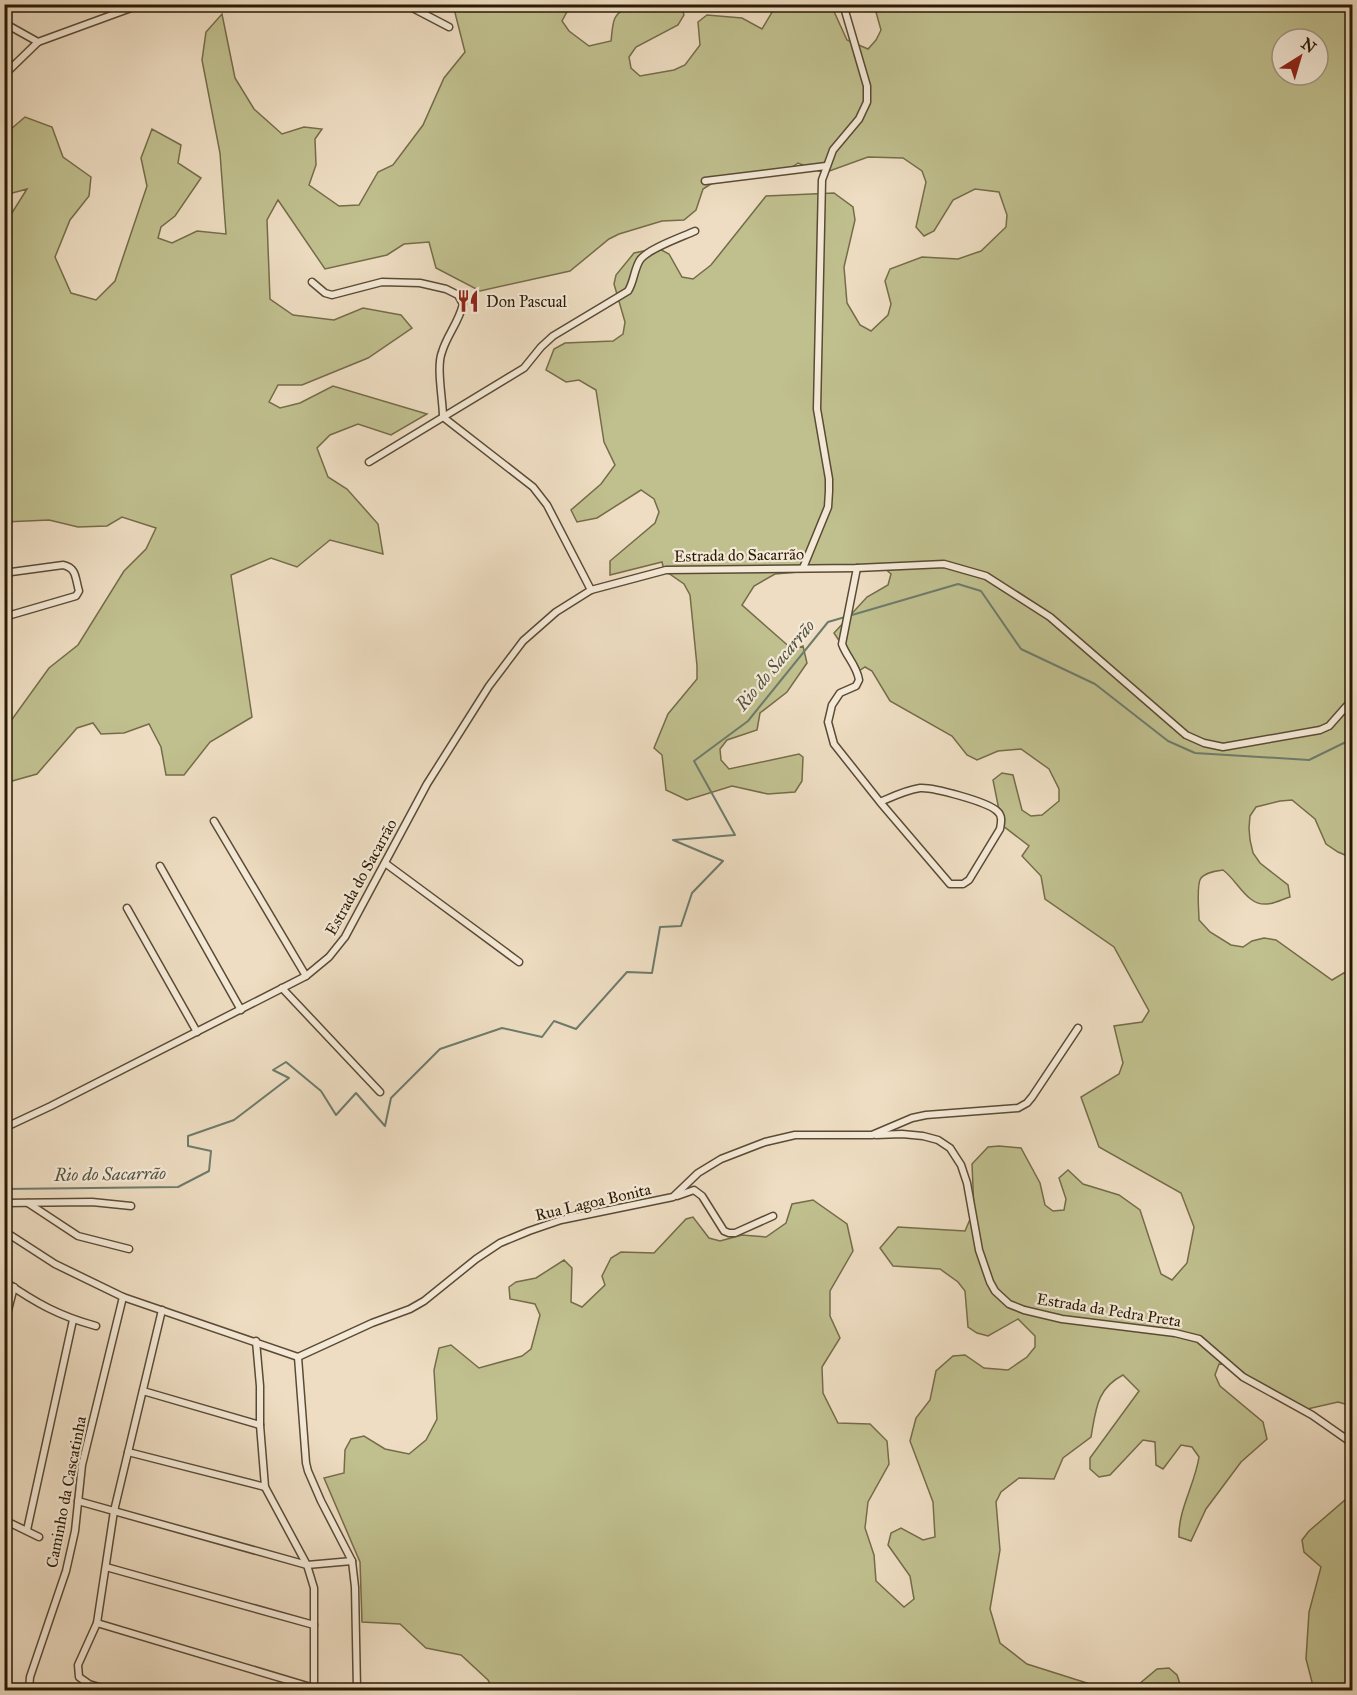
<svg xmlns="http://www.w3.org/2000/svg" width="1357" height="1695" font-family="'IM FELL Great Primer',serif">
<rect width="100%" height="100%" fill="#eeddc2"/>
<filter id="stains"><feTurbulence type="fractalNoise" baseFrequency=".00333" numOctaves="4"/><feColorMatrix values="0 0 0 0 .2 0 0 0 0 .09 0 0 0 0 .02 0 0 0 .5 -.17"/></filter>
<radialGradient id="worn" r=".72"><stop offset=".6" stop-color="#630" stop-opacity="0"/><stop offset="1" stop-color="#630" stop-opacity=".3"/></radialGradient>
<g fill="#c0bf8e" stroke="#746c49" stroke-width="1.5" fill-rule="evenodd">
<path d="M453 5H580L568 10 562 21 569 31 589 46 611 41C612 34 612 24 615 18 624 0 663 5 681 5L684 15 678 25 636 47 629 57 631 68 640 76 674 70 685 65 700 45 698 22 707 15 742 18 762 29 774 9 769 5H831L847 40 868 49 876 40 881 30 874 5H1352V858L1338 852 1326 844 1315 819 1292 800 1280 801 1256 807 1250 816 1249 828 1250 840 1253 853 1260 863 1288 885 1290 897C1283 899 1274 904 1267 904 1247 906 1238 881 1223 870 1216 871 1206 872 1201 878 1196 884 1199 911 1199 920L1210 932 1231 945 1243 947 1252 941 1264 938 1276 940 1332 980 1352 968V1406L1338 1402 1303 1410 1291 1407 1232 1365 1219 1364 1215 1375 1220 1386 1263 1422 1267 1439 1241 1462 1206 1509 1191 1541 1179 1537C1178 1510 1195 1484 1199 1457L1192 1447 1181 1445 1163 1469 1156 1465 1155 1442 1143 1440 1110 1475 1099 1477 1090 1469V1458L1139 1391 1123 1375C1096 1389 1096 1410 1091 1437L1063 1458 1054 1479 1019 1478 1001 1492 996 1502 1000 1550 990 1609 1000 1643 1027 1664 1109 1690H493L488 1680 461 1655 426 1648 400 1624 362 1622 360 1562 324 1478 344 1473 345 1450 351 1439 364 1436 385 1449 409 1454 426 1440 437 1419 434 1370 439 1348 451 1345 479 1368 522 1356 531 1349 540 1315 535 1304 510 1299 509 1287 516 1282 536 1278 564 1260 572 1268 571 1302 582 1307 605 1285 602 1276 611 1258 621 1252 654 1253 686 1219 693 1217 709 1238 720 1241 742 1235 766 1237 786 1223 792 1204 813 1200 847 1224 853 1251 830 1291V1316L840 1338 822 1367 823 1393 838 1423 870 1424 887 1441 889 1464 868 1502 865 1528 874 1555 876 1581 904 1607 914 1599 910 1576 888 1545 891 1533 901 1528 923 1540 935 1537 933 1502 910 1441 916 1418 930 1400 936 1371 953 1356 965 1355 984 1368 1008 1370 1027 1357 1035 1347V1336L1018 1319 988 1336 977 1333 968 1327 965 1291 958 1282 940 1269 893 1266 880 1248 898 1227 965 1231 974 1210 972 1164 988 1147 999 1146 1021 1148 1040 1183 1045 1205 1053 1211 1064 1210 1066 1199 1059 1178 1068 1170 1083 1184 1119 1195 1140 1210 1161 1274 1172 1280 1187 1263 1194 1227 1181 1193 1099 1147 1081 1097 1119 1074 1123 1063 1114 1026 1142 1022 1149 1011 1114 947 1045 899 1041 876 1022 856 1029 846 1002 825 993 780 1002 773 1013 775 1022 810 1031 816 1042 815 1059 801V789L1049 769 1021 749 998 751 977 760 967 755 952 736 890 701 872 671 865 667 859 671 834 633 867 597 888 585 891 574 881 565 775 574 754 586 742 605 793 650 803 646 807 663 787 692 760 713 757 730 727 740 720 749 721 760 729 769 799 754 803 757 802 781 795 792 768 794 732 786 687 800 666 790 662 755 654 748 668 714 697 679V666L690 595 684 584 664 570 662 562 610 575V561L655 523 659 512 654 499 641 490 597 518 577 522 571 510 601 484 615 465 604 442 596 390 579 380 566 382 546 370 554 349 565 343 613 341 623 334 625 322 614 284 616 275 634 253 658 248 669 254 682 277 693 279 711 265 766 196 834 193 853 207 855 220 844 267 847 303 860 325 871 331 888 315 891 304 885 281 890 269 922 257 958 259 981 251 1006 227 1007 215 999 192 975 189 953 200 934 231 924 236 916 227 926 182 922 171 903 158 868 157 824 173 798 163 785 172 722 177 703 189 696 210 684 220 662 221 619 234 609 239 570 271 480 291 436 268 429 242 404 244 387 255 325 269 278 200 267 220 270 299 293 315 334 320 363 308 401 315 412 328 368 358 302 385H278L269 402 280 408 300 403 333 386 427 414 391 435 358 424 330 435 317 448 328 477 347 489 378 524 383 554 330 540 297 567 271 558 231 575 252 717 210 742 184 775H166L161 747 149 724 124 733 101 734 93 723 77 728 37 774 5 783V729L49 668 78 645 124 571 146 549 156 528 122 517 107 526 78 527 49 520 5 522V224L27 189 5 195V134L25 117 52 127 63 157 91 177 89 196 70 220 55 257 71 293 96 300 115 281 147 186 141 158 152 129 181 145 178 163 201 178 175 216 161 227 158 238 172 243 197 231 226 234 220 153 202 60 206 32 222 14 235 78 254 109 282 134 304 127 322 129 315 139 316 165 309 185 339 206 359 205 378 172 393 165 423 125 444 78 465 52ZM1282 39H1318V75H1282Z"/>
<path d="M1352 1494V1690H1307L1312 1682 1306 1659 1309 1612 1321 1567 1304 1552 1302 1540 1309 1531Z"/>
<path d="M1169 1668 1177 1675 1182 1690H1124L1139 1684 1157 1669Z"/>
</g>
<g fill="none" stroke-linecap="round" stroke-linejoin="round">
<path stroke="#6d7b6b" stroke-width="2" d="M4 1189 178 1187 209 1171 211 1151 188 1146V1136L234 1120 289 1078 273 1070 286 1062 321 1091 336 1115 356 1093 385 1126 391 1098 440 1049 502 1028 542 1037 554 1021 576 1029 627 972 652 973 660 927 681 926 692 893 723 861 673 840 735 835 694 761 748 721 828 622 958 584 981 591 1021 649 1095 684 1168 741 1195 753 1309 760 1352 739"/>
<g stroke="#5a4b34" stroke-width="9">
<g id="minor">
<path d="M405 4 449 27"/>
<path d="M4 23 38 42"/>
<path d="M4 75 38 42 142 4"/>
<path d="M705 181 826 166"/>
<path d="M312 282 325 293 332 295 382 282 420 283 446 289 458 295 463 304C459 322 447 335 442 352 436 367 443 400 443 417L533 487 547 505 591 590"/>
<path d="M369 462 524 368 541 347 553 336 628 291C634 282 634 269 640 260 647 249 682 237 695 231"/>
<path d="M803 568 828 507 829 491V479L817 409 822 180 833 150 859 119 867 102V86L843 4"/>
<path d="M857 568 842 644C846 656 857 666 859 680L856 686 840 693 832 705 828 722 834 744 880 802 950 884H963L969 880 1000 829C1001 823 1003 816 997 811 988 802 933 787 920 788 906 790 894 796 880 802"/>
<path d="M4 573 63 565C77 568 75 578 79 591L76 596 4 617"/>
<path d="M214 821 306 976"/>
<path d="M385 863 519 962"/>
<path d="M160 866 241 1010"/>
<path d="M127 908 197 1032"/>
<path d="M282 988 380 1092"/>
<path d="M4 1128 51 1106 306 976 329 957 345 937 427 784 489 686 523 641 556 612 591 590 666 570 857 568 944 564 986 576 1050 617 1186 735 1204 743 1223 747 1320 730 1329 726 1352 700"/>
<path d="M876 1135 902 1134 923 1136 938 1140 950 1148 961 1165 967 1183 979 1250 990 1282 995 1291 1009 1304 1024 1310 1062 1319 1175 1333 1199 1339 1243 1377 1312 1415 1352 1443"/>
<path d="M677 1196 694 1190 702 1196 724 1231 729 1233H735L773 1216"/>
<path d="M4 1203 92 1202 131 1206"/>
<path d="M28 1203 78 1236 129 1249"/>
<path d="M4 1231 55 1264 123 1297 298 1357 372 1323 410 1309 424 1301 476 1259 500 1243 529 1231 561 1220 673 1197 698 1173 721 1159 765 1142 795 1135H872L912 1118 926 1115 1018 1108 1027 1103 1032 1097 1078 1028"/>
<path d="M4 1281C36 1303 59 1316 96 1326"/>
<path d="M4 1326 14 1287"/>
<path d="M256 1341 260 1386V1425L265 1487 307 1565 314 1588V1690"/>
<path d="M298 1357 306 1463 308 1471 321 1501 352 1561 355 1587 357 1690"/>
<path d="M143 1391 260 1425"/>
<path d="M128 1452 265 1487"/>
<path d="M78 1501 307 1565 352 1561"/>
<path d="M4 1520 39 1537"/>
<path d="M27 1530 73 1320"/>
<path d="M106 1567 314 1625"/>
<path d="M97 1623 314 1688"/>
<path d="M29 1690 30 1677 66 1571 75 1531 82 1465 123 1297"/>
<path d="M109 1690 89 1684 79 1677 78 1665 97 1623 114 1511 162 1310"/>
</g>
</g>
<use href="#minor" stroke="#f4e9d7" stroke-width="6"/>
</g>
<defs>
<g id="restaurant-bare" transform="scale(1.8)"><path d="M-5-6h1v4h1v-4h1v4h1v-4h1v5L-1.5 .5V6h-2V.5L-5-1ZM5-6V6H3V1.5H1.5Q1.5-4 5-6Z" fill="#8f2418" stroke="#f4e9d7" stroke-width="2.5" paint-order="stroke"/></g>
</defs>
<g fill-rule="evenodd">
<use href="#restaurant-bare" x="468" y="301"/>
</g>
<g text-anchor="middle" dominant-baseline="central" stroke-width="4.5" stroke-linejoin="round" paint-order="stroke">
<g font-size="16" fill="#291a04" stroke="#f4e9d7" text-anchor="start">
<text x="486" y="301">Don Pascual</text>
</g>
<g font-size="16" fill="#291a04" stroke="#f4e9d7">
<text transform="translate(739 555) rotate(-1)">Estrada do Sacarrão</text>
<text transform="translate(361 877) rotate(-61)">Estrada do Sacarrão</text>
<text transform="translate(593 1202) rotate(-13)">Rua Lagoa Bonita</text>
<text transform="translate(1109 1310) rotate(9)">Estrada da Pedra Preta</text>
<text transform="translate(66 1492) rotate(-79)">Caminho da Cascatinha</text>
</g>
<g font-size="18" font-style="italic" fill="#515340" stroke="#f4e9d7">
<text transform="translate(775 665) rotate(-50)">Rio do Sacarrão</text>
<text transform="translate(110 1174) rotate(-1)">Rio do Sacarrão</text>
</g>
</g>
<rect width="1357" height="1695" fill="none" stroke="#eeddc2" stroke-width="24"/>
<rect x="6" y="6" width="1345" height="1683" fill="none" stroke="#291a04" stroke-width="3"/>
<rect x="12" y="12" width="1333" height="1671" fill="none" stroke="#291a04" stroke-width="1.5"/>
<g transform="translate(1300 57) rotate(37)"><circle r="28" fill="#f4e9d7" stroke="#a39683" stroke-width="1.5"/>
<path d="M0-4.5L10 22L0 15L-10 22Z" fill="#8f2418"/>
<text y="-9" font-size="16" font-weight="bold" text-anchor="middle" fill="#291a04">N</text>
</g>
<rect width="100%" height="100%" filter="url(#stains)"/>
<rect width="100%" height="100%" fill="url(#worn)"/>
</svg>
